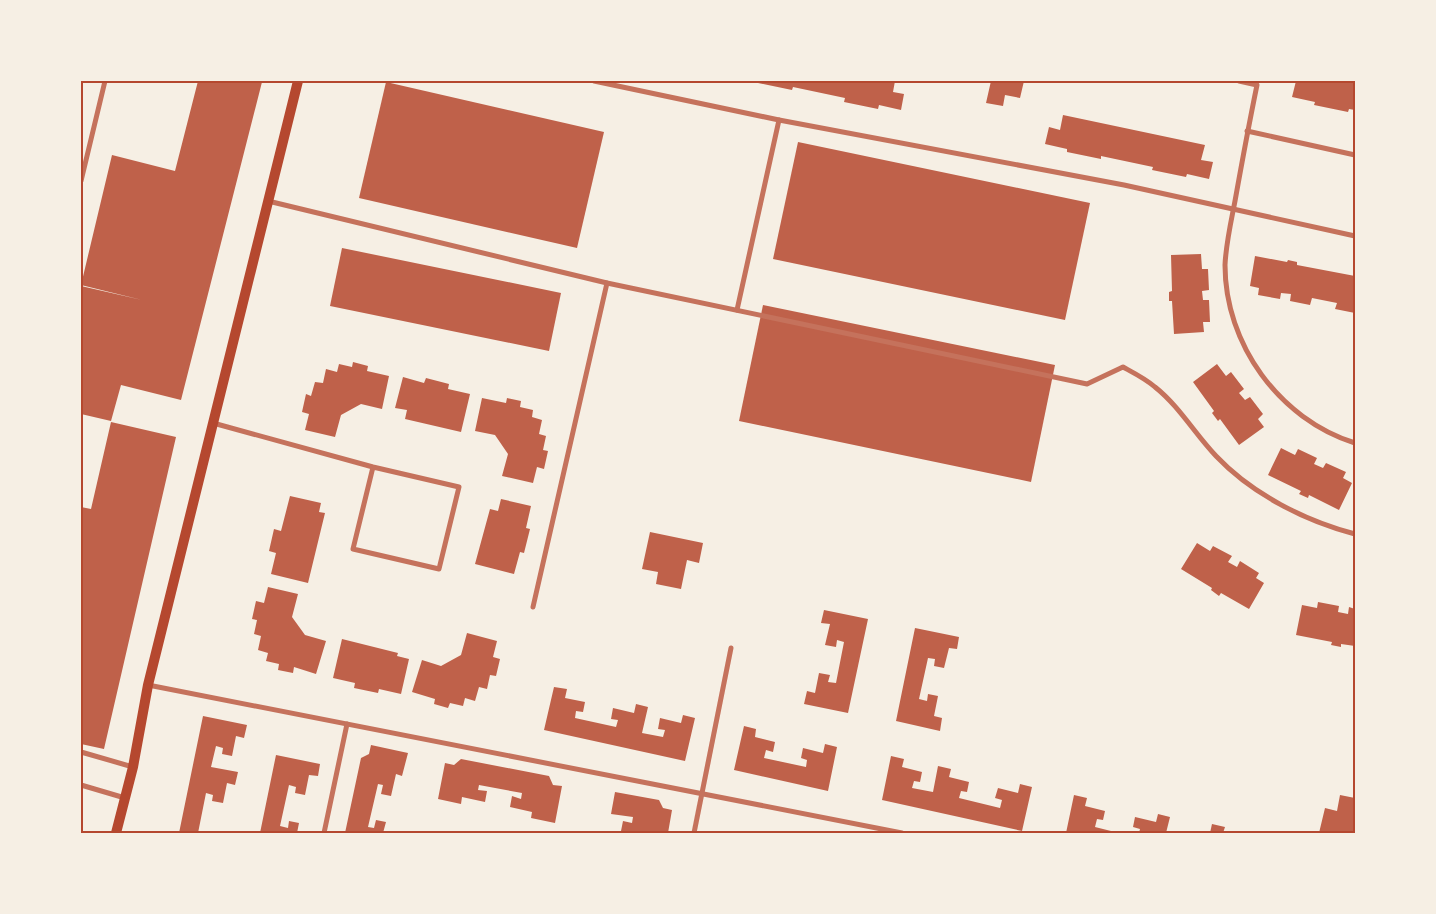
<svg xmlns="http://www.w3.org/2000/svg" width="1436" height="914" font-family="Overpass,sans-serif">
<rect width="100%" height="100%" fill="#f6efe4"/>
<g fill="#bf614a">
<path d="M198 81 262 82 181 400 121 385 111 421 81 414V286L142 300 81 285 112 155 175 171Z"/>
<path d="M759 81H895L893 92 904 94 901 110 879 105 878 109 844 102 845 98 793 87 792 90 758 83Z"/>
<path d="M991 81H1024L1020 98 1005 95 1003 106 986 103Z"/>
<path d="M1296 81 1307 83 1308 81H1355V110L1349 109 1348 112 1314 105 1315 102 1292 97Z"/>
<path d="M386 82 604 132 577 248 359 198Z"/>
<path d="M1063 115 1205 145 1201 160 1213 162 1209 179 1187 174 1186 177 1152 170 1153 167 1101 156V159L1067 152V149L1045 144 1049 127 1060 130Z"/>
<path d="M798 142 1090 203 1065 320 773 259Z"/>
<path d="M342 248 561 293 549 351 330 306Z"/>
<path d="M1201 254 1202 269H1208L1209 290 1202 291 1203 300H1209L1210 322H1203L1204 332 1174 334 1172 301H1169V292L1172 291 1171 255Z"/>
<path d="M1255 256 1287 262 1288 260 1297 262V265L1355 276V313L1335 309 1337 303 1312 298 1310 305 1290 301 1291 294 1281 293 1280 299 1258 295 1259 288 1250 286Z"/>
<path d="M763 305 1055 365 1031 482 739 421Z"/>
<path d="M353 362 368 366 367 371 389 376 382 409 361 404 341 415 335 437 305 430 309 414 302 412 306 394 311 396 315 382 323 383 326 369 337 372 339 364 352 367Z"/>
<path d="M1217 364 1226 376 1231 372 1244 389 1239 393 1245 400 1250 397 1263 414 1258 419 1264 427 1239 445 1220 419 1218 421 1212 413 1214 411 1193 382Z"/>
<path d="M403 377 424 383 426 378 449 384 448 389 470 394 461 432 405 419 407 410 395 408Z"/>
<path d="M482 398 506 403 507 398 521 401 520 407 533 410 532 417 542 420 539 434 546 436 543 450 548 451 544 469 537 467 533 483 502 476 508 454 495 435 475 431Z"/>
<path d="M111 422 176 437 104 749 81 744V507L91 509Z"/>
<path d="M1281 448 1295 455 1298 449 1317 458 1314 464 1323 468 1326 463 1346 472 1343 478 1352 483 1339 510 1309 495 1308 498 1299 494 1301 491 1268 475Z"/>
<path d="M290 496 321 503 319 512 325 513 308 583 271 574 276 553 269 551 274 529 281 531Z"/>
<path d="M501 499 531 506 526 528 530 529 524 553 520 552 514 574 475 564 490 509 498 511Z"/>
<path d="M650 532 703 543 699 563 687 560 681 589 656 584 658 572 642 569Z"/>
<path d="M1197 543 1210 551 1213 546 1232 556 1228 562 1237 567 1240 561 1259 573 1256 578 1264 583 1249 609 1221 593 1219 596 1211 590 1212 588 1181 569Z"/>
<path d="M268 587 298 594 292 617 305 635 326 641 316 674 294 667 293 673 278 670 279 664 266 661 268 653 258 650 261 636 254 634 257 620 252 619 256 601 264 603Z"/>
<path d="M1318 602 1339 606 1338 612 1348 614 1349 607 1355 609V646L1341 644V647L1331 645 1332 642 1296 635 1302 605 1317 608Z"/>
<path d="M824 610 868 619 848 713 804 704 807 691 815 693 819 673 830 675 828 682 836 683 844 642 837 640 836 647 825 645 830 624 821 623Z"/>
<path d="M915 628 959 637 957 649 949 648 944 668 934 666 935 659 928 658 919 699 927 701 928 694 938 696 934 716 942 718 940 731 896 721Z"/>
<path d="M467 633 497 641 493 657 500 659 496 676 490 675 487 689 479 687 475 701 465 698 463 706 450 703 448 708 434 704 435 699 412 692 422 660 441 666 461 655Z"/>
<path d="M342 639 398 653 397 656 409 659 401 694 379 689 378 693 354 688 355 683 333 678Z"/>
<path d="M554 687 567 689 565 698 585 702 583 712 576 711 575 718 616 727 618 720 611 719 613 708 634 713 636 704 648 707 642 733 663 737 665 730 658 729 660 718 681 723 683 715 695 718 685 761 544 730Z"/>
<path d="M203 716 247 725 244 738 236 736 232 756 222 754 223 748 216 746 211 767 238 772 235 785 227 783 223 803 212 801 213 795 206 793 198 833H179Z"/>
<path d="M744 726 756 729 755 737 775 742 773 752 766 750 764 758 806 767 807 760 801 758 803 748 823 753 825 744 837 747 828 791 734 770Z"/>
<path d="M371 745 408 753 402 776 396 774 391 796 381 794 383 785 378 784 368 827 374 828 376 820 386 822 383 833H345L361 758 369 754Z"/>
<path d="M276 755 320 764 318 776 309 775 305 795 295 793 296 787 289 785 280 826 288 828 289 821 299 823 297 833H260Z"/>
<path d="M891 756 904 759 902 767 922 772 920 782 914 781 912 788 933 792 938 766 951 769 949 777 969 782 967 792 961 791 959 798 1000 808 1002 800 995 798 998 788 1018 793 1020 784 1032 787 1022 831 882 800Z"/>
<path d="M461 759 549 776 553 785 562 786 555 823 531 818 532 812 510 807 512 796 521 799 522 793 479 785 478 790 487 791 485 802 462 797 461 804 438 799 445 763 454 765Z"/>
<path d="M615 792 659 800 663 808 672 810 668 833 621 831 623 821 632 823 633 817 611 814Z"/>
<path d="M1074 795 1087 798 1085 806 1105 811 1103 820 1097 819 1095 827 1119 833H1066Z"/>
<path d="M1340 795 1355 798V833H1319L1325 808 1337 811Z"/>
<path d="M1158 814 1170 817 1166 833H1139L1140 829 1133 827 1135 817 1156 822Z"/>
<path d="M1212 824 1225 827 1223 833H1210Z"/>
</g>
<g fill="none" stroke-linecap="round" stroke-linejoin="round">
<g stroke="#c5725c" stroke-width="5">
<path d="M594 81 779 120 1124 185 1355 236"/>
<path d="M1239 81 1257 85C1249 124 1242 162 1235 201 1231 222 1226 243 1225 265 1225 344 1279 419 1355 443"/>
<path d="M1247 131 1355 155"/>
<path d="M81 181 105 81"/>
<path d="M268 201 607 283 1087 384 1123 367C1134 373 1146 379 1155 387 1179 406 1195 434 1216 456 1252 494 1305 521 1355 534"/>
<path d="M737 310 779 120"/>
<path d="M213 423 373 467 459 487 439 569 353 549 373 467"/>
<path d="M533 607 607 283"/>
<path d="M148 685 902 833"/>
<path d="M81 752 133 767"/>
<path d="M81 785 125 798"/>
<path d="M324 833 347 724"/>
<path d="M694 833 731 648"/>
</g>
<path stroke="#b5482f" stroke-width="10" d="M116 833 133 767 148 685 298 81"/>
</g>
<rect width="1436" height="914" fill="none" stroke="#f6efe4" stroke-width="165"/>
<rect x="82" y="82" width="1272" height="750" fill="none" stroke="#b5482f" stroke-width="2"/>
</svg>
